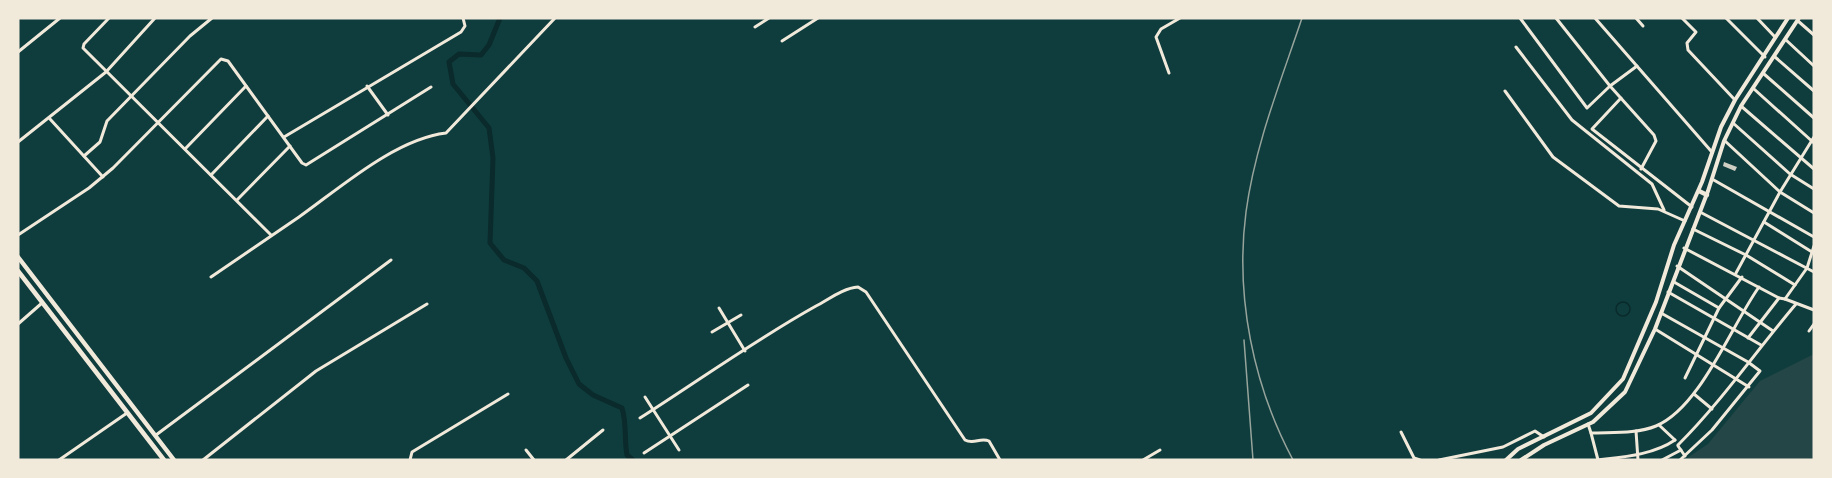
<svg xmlns="http://www.w3.org/2000/svg" width="1832" height="478" font-family="'PT Serif',serif">
<rect width="100%" height="100%" fill="#0f3d3e"/>
<path fill="#244646" d="M1814 354V460H1684L1708 444 1760 381Z"/>
<g fill="none" stroke-linecap="round" stroke-linejoin="round">
<circle stroke="#0a2a2b" stroke-width="1.5" cx="1623" cy="309" r="7"/>
<path stroke="#0a2a2b" stroke-width="5" d="M500 18 489 45 481 55 459 54 449 62 453 84 489 128 493 158 490 243 504 260 524 268 537 281 566 358 579 384 593 395 622 408C627 424 624 439 627 455L633 460"/>
</g>
<path fill="#cfcfc3" d="M1724 162 1737 167 1735 171 1723 166Z"/>
<g fill="none" stroke-linecap="round" stroke-linejoin="round">
<g stroke="#f1e9da" stroke-width="3">
<path d="M109 18 84 44 83 48 271 235"/>
<path d="M1520 18 1587 108 1610 86 1654 135 1656 141 1641 169"/>
<path d="M1556 18 1610 86 1637 66"/>
<path d="M1595 18 1711 151"/>
<path d="M1636 18 1643 26"/>
<path d="M1682 18 1696 32 1687 43 1688 50 1735 100"/>
<path d="M1726 18 1765 57"/>
<path d="M1757 18 1775 37"/>
<path d="M1798 21 1814 35"/>
<path d="M755 27 769 18"/>
<path d="M1786 40 1814 66"/>
<path d="M782 41 818 18"/>
<path d="M1516 47 1572 120 1652 184 1664 210"/>
<path d="M18 52 60 18"/>
<path d="M1775 57 1814 91"/>
<path d="M1169 73 1156 37 1161 29 1180 18"/>
<path d="M1764 74 1814 118"/>
<path d="M367 86 388 115"/>
<path d="M1754 89 1814 143"/>
<path d="M1505 91 1553 157 1619 206 1658 209 1685 221"/>
<path d="M1621 98 1592 129 1692 207"/>
<path d="M1741 106 1814 169"/>
<path d="M50 119 103 177"/>
<path d="M1733 123 1790 174 1814 189"/>
<path d="M284 137 461 32 465 26 463 18"/>
<path d="M1725 141 1780 192 1814 213"/>
<path d="M18 142 106 72 155 18"/>
<path d="M185 149 246 86"/>
<path d="M84 156 100 142 107 121 190 36 212 18"/>
<path d="M211 175 268 116"/>
<path d="M1712 179 1814 237"/>
<path d="M237 200 290 146"/>
<path d="M1700 212 1814 272"/>
<path d="M1764 222 1812 252"/>
<path d="M1693 229 1746 255 1795 285"/>
<path d="M18 235 89 188 113 168 221 59 228 61 302 163 306 165 431 87"/>
<path d="M1684 248 1779 298 1748 338"/>
<path d="M1677 266 1773 331"/>
<path d="M1736 273 1780 192 1814 137"/>
<path d="M211 277C240 257 270 237 299 217 340 188 395 139 446 133L555 18"/>
<path d="M1674 282 1719 308"/>
<path d="M1668 292 1761 345"/>
<path d="M1779 298 1785 299 1807 268 1814 246"/>
<path d="M1785 299 1814 310"/>
<path d="M719 308 745 351"/>
<path d="M1661 313 1748 362 1760 371 1712 430 1680 460"/>
<path d="M18 324 42 303"/>
<path d="M1655 329 1749 387"/>
<path d="M1809 331 1814 324"/>
<path d="M712 332 741 315"/>
<path d="M1685 378 1719 308 1742 277"/>
<path d="M1694 394 1712 409"/>
<path d="M645 397 679 450"/>
<path d="M640 418C698 381 755 340 816 306 828 300 843 288 858 287L866 292 965 440C974 445 980 437 989 441L1000 460"/>
<path d="M1588 424 1591 433C1612 432 1637 434 1656 426 1700 408 1731 326 1759 287"/>
<path d="M1659 425 1675 440"/>
<path d="M1636 431 1638 460"/>
<path d="M1401 432 1414 458 1420 460"/>
<path d="M1591 433 1598 460"/>
<path d="M156 435 391 260"/>
<path d="M1678 445C1722 401 1756 351 1796 304"/>
<path d="M1678 446 1685 456"/>
<path d="M526 450 534 460"/>
<path d="M644 453 748 385"/>
<path d="M59 460 127 413"/>
<path d="M203 460 316 371 427 304"/>
<path d="M410 460 412 452 508 394"/>
<path d="M566 460 603 430"/>
<path d="M1143 460 1160 450"/>
<path d="M1439 460 1503 447 1535 431 1544 437"/>
<path d="M1598 460C1623 457 1653 455 1675 440"/>
<path d="M1662 460 1681 450"/>
</g>
<g stroke="#f1e9da" stroke-width="4">
<path d="M1506 460 1518 449 1591 413 1623 379 1656 302 1674 245 1702 182 1721 127 1735 100 1788 18"/>
<path d="M1521 460 1544 445 1593 422 1625 392 1655 329 1708 191 1724 141 1741 106 1799 18"/>
</g>
<path stroke="#f1e9da" stroke-width="4.5" d="M1699 191 1707 195"/>
<g stroke="#f1e9da" stroke-width="4.5">
<path d="M18 257 174 460"/>
<path d="M18 271 164 460"/>
</g>
<g stroke="#97a49c" stroke-width="1.5">
<path d="M1244 340 1253 460"/>
<path d="M1293 460C1253 385 1235 296 1246 212 1255 145 1281 81 1302 18"/>
</g>
</g>
<rect width="1832" height="478" fill="none" stroke="#f1e9da" stroke-width="39"/>
</svg>
